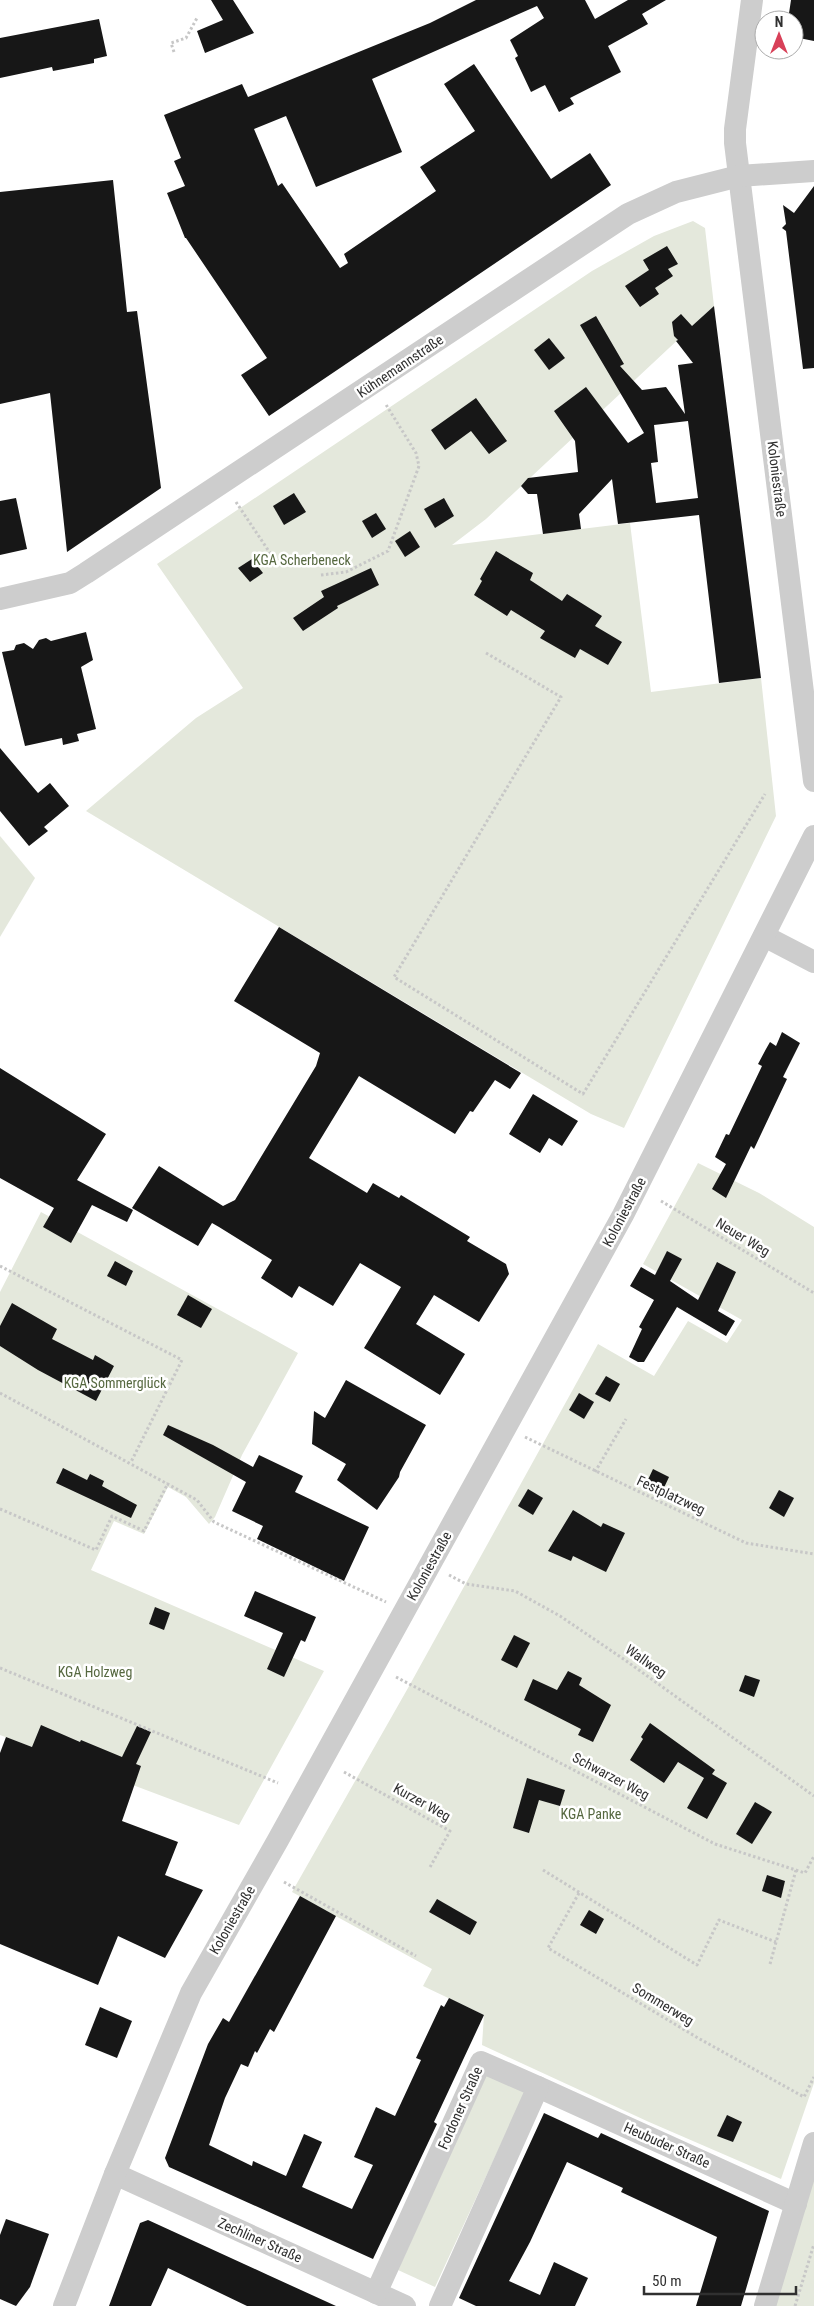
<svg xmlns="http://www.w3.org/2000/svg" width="814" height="2306" font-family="'Roboto Condensed',sans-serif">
<rect width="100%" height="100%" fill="#fff"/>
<g fill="#e4e8dc">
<path d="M693 221 705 228 714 306 486 519 452 545 630 523 651 692 761 678 776 816 624 1128 591 1114 86 811 196 718 243 688 157 564 592 271 654 236Z"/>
<path d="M0 836 35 878 0 937Z"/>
<path d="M698 1163 759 1193 814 1227V2083L781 2179 649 2122 482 2045 484 2015 423 1986 432 1969 292 1892 408 1688 598 1344 654 1376 688 1321 727 1343 742 1320 643 1264Z"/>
<path d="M41 1212 298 1353 242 1455 215 1517 209 1524 186 1497 168 1487 144 1534 114 1521 91 1570 324 1671 239 1825 0 1735V1292Z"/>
<path d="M487 2074 525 2092 435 2287 398 2270Z"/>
<path d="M814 2175V2306H774Z"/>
</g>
<g fill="#171717" fill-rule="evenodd">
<path d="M211 0H233L254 33 205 53 197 31 223 20Z"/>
<path d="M476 0H585L595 19 628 0H666L642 14 648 24 608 46 621 72 570 98 574 104 559 112 545 85 531 92 515 58 518 56 510 40 544 18 537 6 372 79 402 152 316 187 286 116 254 129 278 186 282 183 340 268 348 263 344 254 436 191 420 167 475 131 444 84 474 64 551 179 590 153 611 185 269 416 241 375 267 358 186 238H185L167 193 185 186 174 161 181 158 164 115 242 84 248 97 430 23Z"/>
<path d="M791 0H814V41L794 37V20H788Z"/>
<path d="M99 19 107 56 94 59V63L53 71 52 67 0 78V38Z"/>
<path d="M113 180 127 312 137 311 161 488 67 552 50 393 0 404V192Z"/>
<path d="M814 186V368L803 369 786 231 782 228 786 224 783 205 794 213Z"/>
<path d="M667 246 678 264 668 269 673 276 655 288 659 294 640 307 625 286 649 270 643 260Z"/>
<path d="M714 306 761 678 719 683 699 515 618 524 612 479 579 514 581 529 543 534 537 494H528L521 486 528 478 578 472 575 441 554 411 586 387 628 443 644 433 580 325 596 316 624 364 620 366 642 390 666 387 685 414 678 365 693 363 676 341 678 340 674 336 672 322 681 314 692 326ZM688 421 698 498 656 503 651 463 658 462 654 425Z"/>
<path d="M549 338 565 358 549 370 534 350Z"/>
<path d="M476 398 507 441 489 454 471 431 445 450 431 430Z"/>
<path d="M294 493 306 512 284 525 273 506Z"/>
<path d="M16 498 27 549 0 555V501Z"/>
<path d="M444 498 454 516 435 528 424 509Z"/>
<path d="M376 513 386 529 372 538 362 521Z"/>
<path d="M410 531 420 547 405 557 395 541Z"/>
<path d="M496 551 533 573 530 580 562 601 567 594 602 616 595 626 622 642 608 665 580 649 575 658 540 638 545 631 511 610 507 616 474 595 482 581 480 579Z"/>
<path d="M252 559 263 573 250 582 238 568Z"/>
<path d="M371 568 379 585 337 606 338 608 303 631 293 618 324 597 321 591Z"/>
<path d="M86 632 93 660 81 667 96 729 77 734 79 741 63 745 62 738 25 746 2 652 14 650 16 645 24 643 33 649 39 640 46 638 51 641Z"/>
<path d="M0 748 38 793 50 783 69 806 44 827 48 831 29 846 0 811Z"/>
<path d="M279 927 521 1073 510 1089 495 1080 473 1112 470 1111 455 1134 359 1076 309 1158 367 1193 373 1183 399 1198 401 1195 470 1237 467 1241 506 1264 509 1274 479 1322 434 1295 416 1324 465 1354 440 1395 364 1348 401 1287 360 1263 333 1306 299 1286 292 1298 261 1278 272 1260 219 1227 212 1223 198 1246 132 1208 159 1166 223 1206 235 1200 316 1066 320 1053 234 1001Z"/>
<path d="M782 1032 800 1043 783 1077 787 1079 754 1149 751 1146 726 1198 712 1189 726 1164 715 1157 726 1134 729 1135 762 1066 758 1064 766 1049 770 1042 776 1046Z"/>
<path d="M0 1068 106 1134 77 1180 133 1210 127 1222 92 1205 71 1243 43 1227 54 1208 0 1178Z"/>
<path d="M533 1094 578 1121 562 1146 549 1138 540 1153 509 1134Z"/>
<path d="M667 1251 682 1259 670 1281 698 1300 717 1262 736 1272 718 1311 735 1321 726 1336 677 1307 644 1362H638L629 1357 642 1329 639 1327 654 1300 630 1286 641 1267 655 1275Z"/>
<path d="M115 1261 133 1271 126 1286 107 1276Z"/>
<path d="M188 1295 212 1309 201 1328 177 1315Z"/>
<path d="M12 1303 57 1329 52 1339 93 1360 95 1355 114 1366 96 1401 38 1370 0 1346V1326Z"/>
<path d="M606 1376 620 1384 610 1402 595 1394Z"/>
<path d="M346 1380 426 1425 400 1472 399 1477 377 1510 337 1480 346 1464 312 1444 314 1411 325 1418Z"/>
<path d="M579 1393 594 1402 584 1419 569 1410Z"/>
<path d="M168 1425 213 1445 253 1467 259 1455 303 1476 295 1492 369 1527 344 1581 257 1539 263 1526 232 1511 246 1482 163 1435Z"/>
<path d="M63 1468 87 1480 90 1474 104 1481 102 1486 137 1505 131 1518 56 1483Z"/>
<path d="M653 1469 669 1477 662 1492 646 1484Z"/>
<path d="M528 1489 543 1498 533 1515 518 1506Z"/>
<path d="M779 1490 794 1498 784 1517 769 1508Z"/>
<path d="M573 1510 601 1527 603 1523 625 1533 606 1572 573 1556 571 1561 548 1551Z"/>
<path d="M255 1591 316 1617 305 1642 301 1640 284 1677 267 1669 283 1633 244 1616Z"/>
<path d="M155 1607 170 1613 164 1630 149 1624Z"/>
<path d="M514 1635 530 1643 517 1668 501 1660Z"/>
<path d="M568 1671 582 1678 579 1685 611 1705 593 1742 578 1735 581 1729 524 1700 533 1679 557 1690Z"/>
<path d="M745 1675 760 1680 754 1697 739 1691Z"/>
<path d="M650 1723 715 1770 712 1774 727 1783 707 1819 687 1808 704 1778 678 1762 664 1783 630 1760 643 1739 641 1737Z"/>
<path d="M41 1725 80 1742 81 1740 122 1757 137 1726 151 1732 136 1764 141 1766 122 1821 178 1842 165 1875 203 1890 165 1958 118 1936 98 1985 0 1944V1753L6 1737 32 1747Z"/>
<path d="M527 1778 565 1790 560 1806 539 1800 529 1833 513 1828Z"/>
<path d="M755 1802 772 1812 752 1844 736 1834Z"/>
<path d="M767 1875 785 1881 781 1898 762 1891Z"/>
<path d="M300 1896 336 1916 274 2032 270 2029 257 2053 255 2051 248 2067 241 2064 225 2098 209 2145 252 2166 253 2161 286 2176 304 2134 322 2142 302 2187 352 2209 373 2165 354 2157 376 2107 395 2116 421 2060 416 2058 441 2005 444 2007 449 1998 484 2015 434 2122 437 2124 373 2259 169 2167 165 2158 208 2044 223 2018 229 2022Z"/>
<path d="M437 1899 477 1922 470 1935 429 1912Z"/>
<path d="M589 1910 604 1919 596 1934 580 1925Z"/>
<path d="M100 2007 132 2021 117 2058 85 2045Z"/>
<path d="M544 2113 598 2138 601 2133 769 2211 741 2306H696L717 2237 621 2192 623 2188 567 2162 530 2242 509 2281 540 2295 554 2262 588 2278 575 2306H476L459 2298Z"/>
<path d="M727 2115 742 2122 733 2142 717 2136Z"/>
<path d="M6 2219 49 2234 30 2287 16 2306 0 2299V2235Z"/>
<path d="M148 2220 268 2275 336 2306H247L168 2268 151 2306H109L140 2223Z"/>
</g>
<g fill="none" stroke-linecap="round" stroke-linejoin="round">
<g stroke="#c7c7c7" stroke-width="3" stroke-dasharray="2.5 2.5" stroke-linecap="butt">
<path d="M174 52 171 43 186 38 197 18"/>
<path d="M236 502 276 562"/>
<path d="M321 575 346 572 388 551 419 466 416 453 385 403"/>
<path d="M486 653 561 697 394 977 583 1094 765 794"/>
<path d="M661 1201 814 1293"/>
<path d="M0 1266 182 1360 131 1462"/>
<path d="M0 1393 197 1500 214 1522 386 1602"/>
<path d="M525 1437 746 1543 814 1554"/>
<path d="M595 1472 626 1419"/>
<path d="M0 1509 96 1550 112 1516 144 1531 168 1483"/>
<path d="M449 1575 466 1584 515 1591 560 1616 625 1660 814 1796"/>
<path d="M0 1668 278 1783"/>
<path d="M396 1677 715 1844 805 1873 814 1856"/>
<path d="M344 1772 450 1831 429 1869"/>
<path d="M543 1870 697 1965 719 1920 776 1942"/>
<path d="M284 1882 416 1956"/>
<path d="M579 1893 548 1948 698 2038 804 2097 814 2077"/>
<path d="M770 1964 796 1870"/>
<path d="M795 2306 814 2244"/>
</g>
<g stroke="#cdcdcd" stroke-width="22">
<path d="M752 0 735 129V143L814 781"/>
<path d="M0 599 70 583 86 573 628 214 676 192 739 176 814 171"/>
<path d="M764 936 814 962"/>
<path d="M538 2087 796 2204"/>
<path d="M115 2174 405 2306"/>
<path d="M376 2293 481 2062 538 2087 440 2306"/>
<path d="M64 2306 115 2174 191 1993 278 1840 623 1215 814 836"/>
<path d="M765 2306 814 2143"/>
</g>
</g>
<g text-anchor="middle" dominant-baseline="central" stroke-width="5" stroke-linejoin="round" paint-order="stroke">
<g font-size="14" fill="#303030" stroke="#fff">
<text transform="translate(400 366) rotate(-34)">Kühnemannstraße</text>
<text transform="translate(777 479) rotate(83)">Koloniestraße</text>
<text transform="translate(624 1212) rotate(-62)">Koloniestraße</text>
<text transform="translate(743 1237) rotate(31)">Neuer Weg</text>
<text transform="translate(671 1495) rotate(25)">Festplatzweg</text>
<text transform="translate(429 1566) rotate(-61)">Koloniestraße</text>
<text transform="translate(646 1661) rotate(35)">Wallweg</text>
<text transform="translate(611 1776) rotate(28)">Schwarzer Weg</text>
<text transform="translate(422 1802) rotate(29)">Kurzer Weg</text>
<text transform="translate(232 1920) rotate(-60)">Koloniestraße</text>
<text transform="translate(663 2004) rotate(31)">Sommerweg</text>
<text transform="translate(460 2108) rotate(-66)">Fordoner Straße</text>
<text transform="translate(667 2145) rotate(24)">Heubuder Straße</text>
<text transform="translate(260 2240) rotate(24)">Zechliner Straße</text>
</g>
<g font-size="14" fill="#566840" stroke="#fff">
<text x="302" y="560">KGA Scherbeneck</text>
<text x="115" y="1383">KGA Sommerglück</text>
<text x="95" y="1672">KGA Holzweg</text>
<text x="591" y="1814">KGA Panke</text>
</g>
</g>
<g transform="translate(779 35)"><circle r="24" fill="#ffffff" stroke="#acacac"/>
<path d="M0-4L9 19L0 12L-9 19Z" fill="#d84058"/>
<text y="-8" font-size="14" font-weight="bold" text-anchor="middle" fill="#303030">N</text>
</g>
<path d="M644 2286v8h152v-8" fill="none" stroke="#303030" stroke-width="2.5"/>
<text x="652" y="2286" font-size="15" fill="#303030" stroke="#ffffff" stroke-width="4" paint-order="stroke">50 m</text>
</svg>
